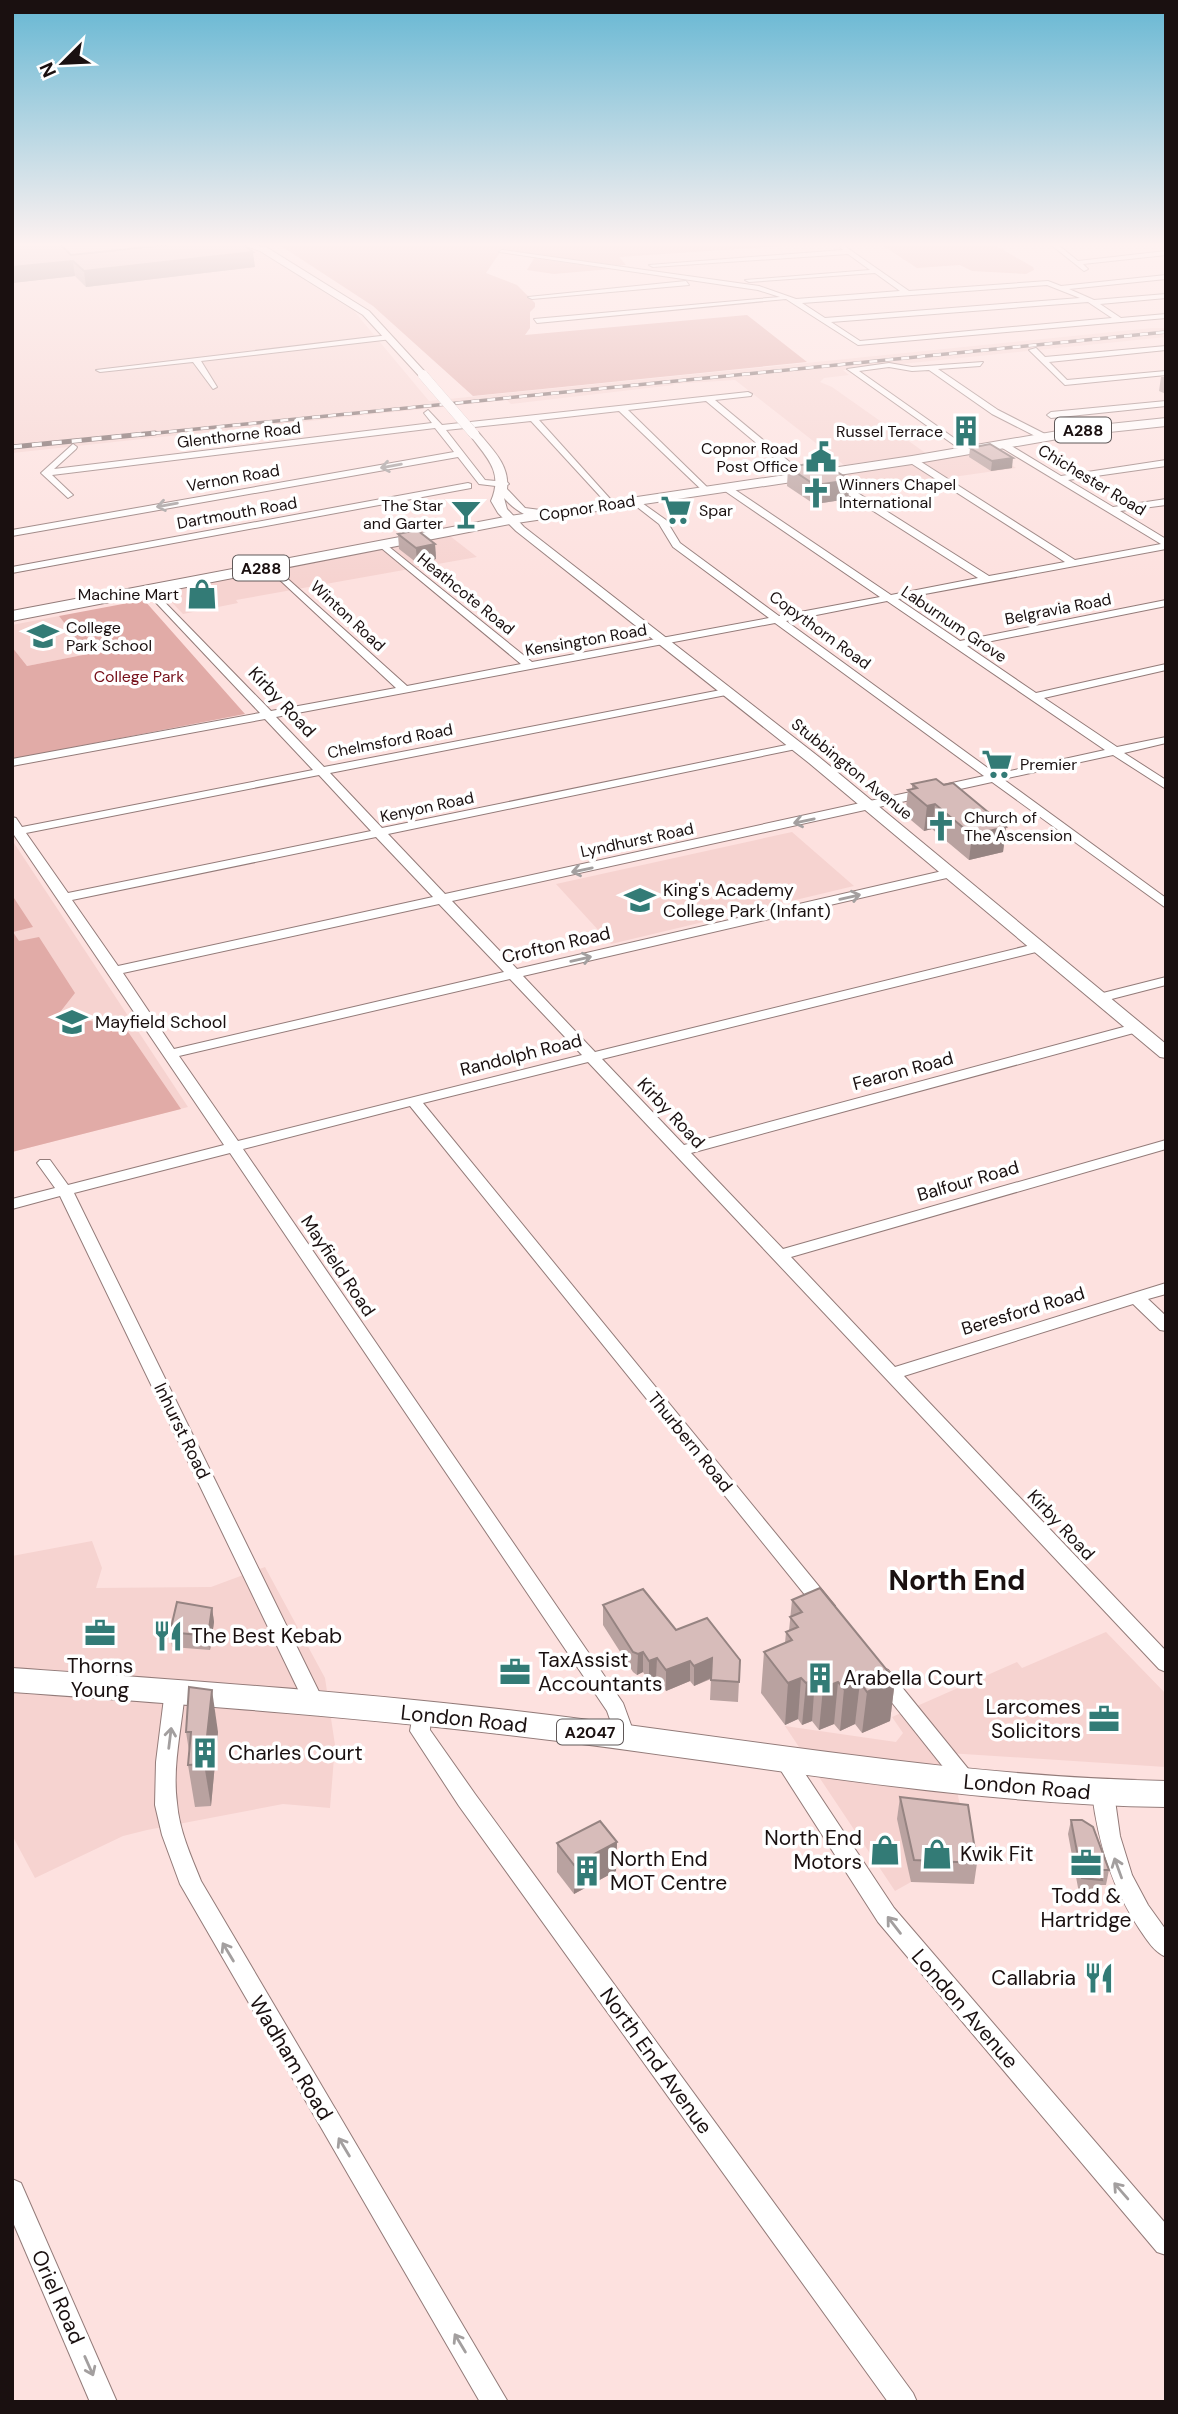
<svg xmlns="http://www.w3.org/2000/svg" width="1178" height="2414" font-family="'DM Sans',sans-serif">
<rect width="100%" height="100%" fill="#fde1df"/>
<g fill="#f6d3d0">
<path d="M12 244H199L256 250 354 311 429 401 1152 328H1166V337L843 370 849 375 824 378 820 382 832 387 927 454 844 465 735 380 673 384 674 385 511 404 507 400 12 453Z"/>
<path d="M986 450 1016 468 855 491 829 474Z"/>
<path d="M450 536 477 557 236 600 238 603 183 614 162 592Z"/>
<path d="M59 616 89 654 27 666 12 647V625Z"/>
<path d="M792 832 854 886 611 944 556 884Z"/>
<path d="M12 840 76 937 188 1107 12 1152Z"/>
<path d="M92 1541 102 1568 96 1588 211 1587 265 1567 325 1678 335 1745 330 1808 283 1804 147 1830 123 1836 35 1878 12 1835V1556Z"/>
<path d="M1106 1632 1166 1694V1767L948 1753 965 1826 911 1882 895 1891 785 1726 896 1742 903 1733 892 1717 1017 1662 1022 1668Z"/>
</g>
<g fill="#e1aba7">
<path d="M278 244H813L619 257 626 265H615L501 251 486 273 517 285 535 303V307L530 312V328L525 335 747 315 807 362 473 396 373 306Z"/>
<path d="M880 244H997L998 247 1033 267 1034 270 1026 274 972 271 960 265 917 268Z"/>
<path d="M534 258 610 269 554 274 527 270Z"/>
<path d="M144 600 245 714 12 759V647L27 666 88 654 59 616Z"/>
<path d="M12 895 33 927 13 932 19 941 39 937 75 993 57 1016 124 1026 181 1109 12 1152Z"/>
</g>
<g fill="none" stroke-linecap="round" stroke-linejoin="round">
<g stroke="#937b79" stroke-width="2">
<g id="minor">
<path d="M1050 244H1057L1078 261 1166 251V255L1083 264 1088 269 1084 271Z"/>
<path d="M843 245 909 291 1048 281 1061 286 1166 275V279L1069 289 1094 300 1166 294V298L1100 304 1121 318 1166 314V318L858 345 786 299 537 323 534 319 780 297 758 290 499 252 502 250 759 286 796 299 900 291 875 273 749 282 745 280 870 270 848 254 653 267 649 265 843 250 840 247ZM1047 285 1080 298 825 318 802 303ZM1088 302 1112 318 860 341 831 322Z"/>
<path d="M686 281 689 285 532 299 528 297Z"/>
<path d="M389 335 392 339 201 361 217 387 213 389 193 362 100 372 96 370Z"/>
<path d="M1166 346V350L1049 362 1067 380 1166 371V375L1065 385 1029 350 1036 348 1045 357Z"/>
<path d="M983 362 980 366 938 369 998 410 1047 435V439H1041L992 414 929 370 912 371 889 367 859 371 971 450 964 452 847 369 889 363 912 367Z"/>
<path d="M748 392 752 394 751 396 715 400 803 473V477H797L706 401 628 410 708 488V492L705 493 619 411 539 420 613 502 615 504 610 507 531 421 446 430 485 480 507 482 509 484 504 487 479 484 458 457 12 536V530L454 452 435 428 52 475 73 495 68 498 41 473 73 444 77 447 76 449 54 469 432 423 424 413 428 410 442 425Z"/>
<path d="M1166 401V406L1051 418 1047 415 1051 412Z"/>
<path d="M999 442H1005L1061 476 1166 460V466L1068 480 1113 507 1166 499V505L1120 511 1166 539V549L898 599 960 641 1166 600V606L967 646 1036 693 1166 664V670L1044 698 1117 747 1166 737V743L1124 753 1166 780V789L1113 755 1003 779 1166 898V908L992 782 452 901 517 969 951 869 957 873 951 877 523 976 595 1052 1039 943 1046 947 1044 950 602 1059 684 1145 1131 1025H1141L1143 1028 1141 1031 691 1153 783 1249 1166 1140V1149L791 1257 895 1367 1166 1283V1294L1148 1299 1166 1316V1331L1160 1330 1133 1304 904 1376 1166 1651V1672L1159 1669 588 1062 423 1103 835 1606 832 1611 825 1613 818 1611 410 1106 243 1149 623 1703 635 1736 632 1742 625 1744 618 1742 607 1711 230 1153 74 1193 324 1702 321 1708 314 1710 307 1708 60 1196 12 1209V1199L55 1188 37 1163 40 1160H50L68 1185 224 1145 12 832V817L16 818 22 827 313 770 265 719 12 766V759L260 713 145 591 144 589 149 586 271 711 396 688 267 568V564L270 563 407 686 521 664 380 547 378 545 383 542 532 662 769 618 673 547 659 524 632 503V499L635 498 666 520 680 543 779 616 880 597 722 489V485H728L891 595 978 578 828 482V478H834L989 576 1065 562 909 462V458H915L1075 560 1161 544 999 446ZM887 601 1105 750 996 774 786 621ZM775 623 984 776 445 894 388 834 796 749 802 746 796 743 382 828 330 773 726 695 731 692 726 689 324 767 276 717ZM319 775 371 831 68 893 26 833ZM376 837 433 897 118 966 72 900ZM439 904 504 972 174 1049 123 973ZM510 979 582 1055 238 1141 179 1056Z"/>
<path d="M468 483 471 484V488L12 573V567Z"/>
<path d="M1166 977V985L1100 1002 1093 998 1095 995Z"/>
<path d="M881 1667 888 1670 974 1776 978 1782 974 1788 967 1790 960 1788 874 1680 871 1675 874 1670Z"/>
<path d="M175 1682 182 1684 185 1690C182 1727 172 1766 177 1803 179 1830 191 1856 201 1881L508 2402H480L180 1884 162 1835 155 1805 156 1762 165 1690 168 1684Z"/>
<path d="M421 1707 428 1709 431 1715 430 1730 475 1794 913 2393 917 2402H888L459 1806 410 1731 414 1709Z"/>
<path d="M785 1752 792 1754 894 1908 1166 2224V2255L1157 2252 878 1922 778 1766 775 1760 778 1754Z"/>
<path d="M1103 1784 1110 1787 1114 1793 1120 1836 1132 1875 1148 1905 1166 1930V1957C1154 1952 1147 1940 1140 1930 1112 1888 1098 1843 1092 1793L1096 1787Z"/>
<path d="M12 2179 21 2183 117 2402H90L12 2220Z"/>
</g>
</g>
<g stroke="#937b79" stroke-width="2">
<g id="tertiary">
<path d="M241 244 266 247 369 311 426 373V377H420L363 315 260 251Z"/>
<path d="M470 432H478C492 449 510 465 507 489L525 508 548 511 554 514C537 526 515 511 504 498L507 509 524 527 819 757 1166 1044V1058L1160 1057 809 763 516 531 498 513 491 501C504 471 486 457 469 434Z"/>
</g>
</g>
<g stroke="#937b79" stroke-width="2">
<g id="primary">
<path d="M1166 418V426L1081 435 912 464 510 524 12 621V611L510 516 912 456 1081 427Z"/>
<path d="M12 1668C194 1681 376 1693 558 1716 760 1741 962 1777 1166 1781V1807C962 1804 760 1766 558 1741 377 1718 194 1705 12 1692Z"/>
</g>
</g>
<use href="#minor" fill="#fff" fill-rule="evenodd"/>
<use href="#tertiary" fill="#fff" fill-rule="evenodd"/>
<use href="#primary" fill="#fff" fill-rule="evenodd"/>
<g stroke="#6c5b5a" stroke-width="3.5">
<path id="rail-far1" d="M137 435 1166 332"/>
</g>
<g stroke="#6c5b5a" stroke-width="5">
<path id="rail" d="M12 447 155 433"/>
</g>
<use href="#rail-far1" stroke="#fff" stroke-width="2.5" stroke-dasharray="8" stroke-linecap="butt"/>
<use href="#rail" stroke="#fff" stroke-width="3.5" stroke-dasharray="10" stroke-linecap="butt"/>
<g stroke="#937b79" stroke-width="10" stroke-linecap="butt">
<path id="tertiary-bridge" d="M423 375 474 434"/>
</g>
<use href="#tertiary-bridge" stroke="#fff" stroke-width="10"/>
</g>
<g fill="#b9a2a0">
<path d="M12 244 71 255 255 267 86 287 75 276 12 283Z"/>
<path d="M1161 377H1166V394L1159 391Z"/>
<path d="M970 448 1012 468 991 471 969 457Z"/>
<path d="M788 467 850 480 848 499 822 503 811 502 787 486Z"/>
<path d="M398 534 435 544 436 559 417 563 399 549Z"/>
<path d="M912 784 944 785 1006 827 1003 852 969 860 932 829 924 831 905 815 908 790 912 789Z"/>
<path d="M792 1600 895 1680 890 1721 862 1733 855 1724 840 1731 834 1724 819 1730 812 1721 802 1725 798 1719 785 1725 761 1693 764 1652 785 1643 786 1632 789 1631Z"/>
<path d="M603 1605 676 1630 740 1660 738 1702 710 1700 711 1679 694 1686 690 1681 666 1691 656 1678 649 1681 643 1672 637 1675 633 1672 603 1625Z"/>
<path d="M212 1608 214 1622 210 1650 172 1647 170 1632Z"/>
<path d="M186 1732H218L211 1806 195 1807 188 1765 189 1751Z"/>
<path d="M900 1797 977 1863 974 1884 911 1882 897 1819Z"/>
<path d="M1071 1820 1109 1870 1106 1885H1101L1098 1895 1079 1893 1068 1834Z"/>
<path d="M617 1842 616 1871 574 1894 557 1872V1843Z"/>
</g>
<g fill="#968482">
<path d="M253 252 255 267 86 287 84 271Z"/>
<path d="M73 261 75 276 12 283V267Z"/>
<path d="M1013 458 1012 468 991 471 992 461Z"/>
<path d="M850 480 848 499 822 503 823 484Z"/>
<path d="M435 544 436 559 417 563 416 548Z"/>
<path d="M935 804 932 829 924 831 927 806Z"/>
<path d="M1006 827 1003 852 969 860 972 835Z"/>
<path d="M212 1608 214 1622 210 1650 208 1636Z"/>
<path d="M643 1652V1672L637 1675 638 1654Z"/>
<path d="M657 1658 656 1678 649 1681V1661Z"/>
<path d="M712 1658 711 1678 694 1686V1666Z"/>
<path d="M690 1661V1681L666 1691V1670Z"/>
<path d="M801 1678 798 1719 785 1725 788 1683Z"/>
<path d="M815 1679 812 1721 802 1725 806 1683Z"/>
<path d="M895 1680 890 1721 862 1733 867 1692Z"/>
<path d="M838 1682 834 1724 819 1730 823 1688Z"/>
<path d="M860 1682 855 1724 840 1731 844 1689Z"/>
<path d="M212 1690 218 1732 211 1806 204 1764Z"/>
<path d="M617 1842 616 1871 574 1894V1865Z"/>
</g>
<g fill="#d7bcba" stroke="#968482" stroke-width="2">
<path d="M12 244H60L71 255 175 244H243L253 252 84 271 73 261 12 267Z"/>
<path d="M990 444 1013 458 992 461 970 448Z"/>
<path d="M821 462 850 480 823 484 812 483 788 467Z"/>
<path d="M417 530 435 544 416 548 398 534Z"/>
<path d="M936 779 944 785 953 783 1006 827 972 835 935 804 927 806 908 790 917 788 912 784Z"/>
<path d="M820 1588 895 1680 867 1692 860 1682 844 1689 838 1682 823 1688 815 1679 806 1683 801 1678 788 1683 764 1652 792 1640 786 1632 798 1627 790 1617 802 1612 792 1600Z"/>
<path d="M643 1589 676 1630 707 1618 740 1660 739 1682 711 1680 712 1658 694 1666 690 1661 666 1670 657 1658 649 1661 643 1652 638 1654 633 1652 603 1605Z"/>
<path d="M177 1602 212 1608 208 1636 170 1632Z"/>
<path d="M189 1687 212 1690 204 1764 188 1765 191 1732H186Z"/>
<path d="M900 1797 968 1805 977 1863 914 1860Z"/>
<path d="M1071 1820H1082L1093 1827 1109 1870H1099L1102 1880 1082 1878Z"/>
<path d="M600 1821 617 1842 574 1865 557 1843Z"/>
</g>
<defs><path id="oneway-shaft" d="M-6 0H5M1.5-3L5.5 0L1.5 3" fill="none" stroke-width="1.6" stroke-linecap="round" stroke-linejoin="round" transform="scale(1.75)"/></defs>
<g stroke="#a39f9f">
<use href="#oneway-shaft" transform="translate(391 466) rotate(170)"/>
<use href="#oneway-shaft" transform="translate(167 505) rotate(170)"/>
<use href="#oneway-shaft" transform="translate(804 821) rotate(168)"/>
<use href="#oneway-shaft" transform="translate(582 870) rotate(168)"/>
<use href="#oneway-shaft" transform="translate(850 897) rotate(-13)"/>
<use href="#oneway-shaft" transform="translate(581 959) rotate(-13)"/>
<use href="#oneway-shaft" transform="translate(170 1738) rotate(-83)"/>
<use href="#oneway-shaft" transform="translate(1118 1868) rotate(-110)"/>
<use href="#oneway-shaft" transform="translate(894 1925) rotate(-128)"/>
<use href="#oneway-shaft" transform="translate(228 1952) rotate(-121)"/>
<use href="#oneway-shaft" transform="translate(344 2147) rotate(-121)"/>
<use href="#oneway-shaft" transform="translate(1121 2191) rotate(-131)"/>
<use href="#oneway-shaft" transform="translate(460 2343) rotate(-121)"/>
<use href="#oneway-shaft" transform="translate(89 2366) rotate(66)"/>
</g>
<linearGradient id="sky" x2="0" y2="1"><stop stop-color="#66b7d3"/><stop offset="0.42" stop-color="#fef2f1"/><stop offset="1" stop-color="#fef2f1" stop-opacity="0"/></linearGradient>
<rect width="1178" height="582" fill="url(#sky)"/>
<defs>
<g id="building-bare" transform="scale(2.415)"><path d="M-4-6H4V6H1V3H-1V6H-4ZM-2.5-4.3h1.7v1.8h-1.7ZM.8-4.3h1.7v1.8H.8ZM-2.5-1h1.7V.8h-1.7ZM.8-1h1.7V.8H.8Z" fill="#337b76" stroke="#fff" stroke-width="2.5" paint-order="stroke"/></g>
<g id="civic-bare" transform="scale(2.415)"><path d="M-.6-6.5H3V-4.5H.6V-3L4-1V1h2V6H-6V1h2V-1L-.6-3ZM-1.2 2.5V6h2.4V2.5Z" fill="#337b76" stroke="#fff" stroke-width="2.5" paint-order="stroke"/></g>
<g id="church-bare" transform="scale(2.415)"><path d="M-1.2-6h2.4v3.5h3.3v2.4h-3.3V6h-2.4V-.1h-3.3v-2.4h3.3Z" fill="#337b76" stroke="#fff" stroke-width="2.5" paint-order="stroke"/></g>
<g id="supermarket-bare" transform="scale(2.415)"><path d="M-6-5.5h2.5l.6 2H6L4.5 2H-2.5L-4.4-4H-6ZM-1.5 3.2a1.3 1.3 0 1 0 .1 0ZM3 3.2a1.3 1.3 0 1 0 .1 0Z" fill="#337b76" stroke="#fff" stroke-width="2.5" paint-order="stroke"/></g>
<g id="bar-bare" transform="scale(2.415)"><path d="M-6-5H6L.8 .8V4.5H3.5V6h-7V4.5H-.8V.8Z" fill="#337b76" stroke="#fff" stroke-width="2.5" paint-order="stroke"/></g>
<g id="shop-bare" transform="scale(2.415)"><path d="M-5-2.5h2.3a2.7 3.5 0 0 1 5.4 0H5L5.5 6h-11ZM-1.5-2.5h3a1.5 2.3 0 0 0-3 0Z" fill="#337b76" stroke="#fff" stroke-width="2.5" paint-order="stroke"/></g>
<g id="school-bare" transform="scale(2.415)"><path d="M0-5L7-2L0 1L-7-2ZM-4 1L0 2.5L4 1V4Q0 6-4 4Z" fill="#337b76" stroke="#fff" stroke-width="2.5" paint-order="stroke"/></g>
<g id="office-bare" transform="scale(2.415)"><path d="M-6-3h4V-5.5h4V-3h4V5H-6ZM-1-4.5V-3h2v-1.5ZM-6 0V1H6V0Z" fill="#337b76" stroke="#fff" stroke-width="2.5" paint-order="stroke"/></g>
<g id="restaurant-bare" transform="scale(2.415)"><path d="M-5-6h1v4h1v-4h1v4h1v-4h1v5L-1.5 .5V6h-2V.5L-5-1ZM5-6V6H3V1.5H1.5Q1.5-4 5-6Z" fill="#337b76" stroke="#fff" stroke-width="2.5" paint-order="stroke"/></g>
</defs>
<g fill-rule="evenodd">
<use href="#building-bare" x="966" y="431"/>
<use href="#civic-bare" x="821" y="457"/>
<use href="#church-bare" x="816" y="493"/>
<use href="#supermarket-bare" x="676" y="510"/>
<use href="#bar-bare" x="466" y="514"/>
<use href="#shop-bare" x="202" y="594"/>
<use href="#school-bare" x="43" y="636"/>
<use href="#supermarket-bare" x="997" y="764"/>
<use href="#church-bare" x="941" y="826"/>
<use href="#school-bare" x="640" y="900"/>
<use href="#school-bare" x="72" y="1022"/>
<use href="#office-bare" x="100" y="1633"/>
<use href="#restaurant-bare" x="168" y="1636"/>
<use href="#office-bare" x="515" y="1672"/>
<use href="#building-bare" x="820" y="1678"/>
<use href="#office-bare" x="1104" y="1719"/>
<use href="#building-bare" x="205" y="1753"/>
<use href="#shop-bare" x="885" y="1850"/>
<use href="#shop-bare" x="937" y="1854"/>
<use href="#office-bare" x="1086" y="1863"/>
<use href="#building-bare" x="587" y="1871"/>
<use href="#restaurant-bare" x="1099" y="1978"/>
</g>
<g text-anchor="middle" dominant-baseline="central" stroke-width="7" stroke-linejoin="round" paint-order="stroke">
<g fill="#fff" stroke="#5f5858" stroke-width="2">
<rect x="1055" y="417.5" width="56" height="25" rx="5"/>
<rect x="233" y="555.5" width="56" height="25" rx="5"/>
<rect x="557" y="1719.5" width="66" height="25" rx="5"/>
</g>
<g font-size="16" font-weight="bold" fill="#1a1010">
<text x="1083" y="430">A288</text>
<text x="261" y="568">A288</text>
<text x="590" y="1732">A2047</text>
</g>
<g font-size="16" fill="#1a1010" stroke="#fff" text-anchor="start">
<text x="943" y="431" text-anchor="end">Russel Terrace</text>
<text x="798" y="448" text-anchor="end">Copnor Road<tspan x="798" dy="18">Post Office</tspan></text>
<text x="839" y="484">Winners Chapel<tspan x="839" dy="18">International</tspan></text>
<text x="443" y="505" text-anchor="end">The Star<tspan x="443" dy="18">and Garter</tspan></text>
<text x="699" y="510">Spar</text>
<text x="179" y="594" text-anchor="end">Machine Mart</text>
<text x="66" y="627">College<tspan x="66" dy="18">Park School</tspan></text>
<text x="1020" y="764">Premier</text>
<text x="964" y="817">Church of<tspan x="964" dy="18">The Ascension</tspan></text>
</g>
<g font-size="16" fill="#1a1010" stroke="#fff">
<text transform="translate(239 435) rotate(-7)">Glenthorne Road</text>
<text transform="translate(233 478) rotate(-10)">Vernon Road</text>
<text transform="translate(1092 480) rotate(31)">Chichester Road</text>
<text transform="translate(587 508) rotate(-9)">Copnor Road</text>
<text transform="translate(237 513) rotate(-10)">Dartmouth Road</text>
<text transform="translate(466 594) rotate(39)">Heathcote Road</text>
<text transform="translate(1058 609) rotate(-11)">Belgravia Road</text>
<text transform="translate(348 616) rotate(43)">Winton Road</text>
<text transform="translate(954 624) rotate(34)">Laburnum Grove</text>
<text transform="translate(820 630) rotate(36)">Copythorn Road</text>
<text transform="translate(586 640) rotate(-10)">Kensington Road</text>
<text transform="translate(390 741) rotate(-11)">Chelmsford Road</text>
<text transform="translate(852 769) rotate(39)">Stubbington Avenue</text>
<text transform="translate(427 807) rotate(-12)">Kenyon Road</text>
<text transform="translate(637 840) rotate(-12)">Lyndhurst Road</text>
</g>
<g font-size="16" fill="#760f19" stroke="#fff">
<text x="139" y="676">College Park</text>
</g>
<g font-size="18" fill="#1a1010" stroke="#fff">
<text transform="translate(282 702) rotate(47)">Kirby Road</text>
<text transform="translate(556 945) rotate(-13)">Crofton Road</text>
<text transform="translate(521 1055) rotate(-14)">Randolph Road</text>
<text transform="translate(903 1071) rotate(-15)">Fearon Road</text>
<text transform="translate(671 1113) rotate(47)">Kirby Road</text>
<text transform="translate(968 1181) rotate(-16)">Balfour Road</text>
<text transform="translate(338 1266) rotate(56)">Mayfield Road</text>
<text transform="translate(1023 1311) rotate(-17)">Beresford Road</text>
<text transform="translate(182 1431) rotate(64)">Inhurst Road</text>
<text transform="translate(690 1442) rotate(51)">Thurbern Road</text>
<text transform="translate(1061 1525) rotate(47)">Kirby Road</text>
</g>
<g font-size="18" fill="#1a1010" stroke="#fff" text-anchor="start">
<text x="663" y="890">King's Academy<tspan x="663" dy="21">College Park (Infant)</tspan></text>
<text x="95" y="1022">Mayfield School</text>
</g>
<g font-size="21" fill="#1a1010" stroke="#fff" text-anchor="start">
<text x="191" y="1636">The Best Kebab</text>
<text x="538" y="1660">TaxAssist<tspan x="538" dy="24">Accountants</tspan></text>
<text x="100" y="1666" text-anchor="middle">Thorns<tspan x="100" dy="24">Young</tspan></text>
<text x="843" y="1678">Arabella Court</text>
<text x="1081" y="1707" text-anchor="end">Larcomes<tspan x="1081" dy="24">Solicitors</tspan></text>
<text x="228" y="1753">Charles Court</text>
<text x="862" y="1838" text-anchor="end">North End<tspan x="862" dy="24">Motors</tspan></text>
<text x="960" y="1854">Kwik Fit</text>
<text x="610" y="1859">North End<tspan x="610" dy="24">MOT Centre</tspan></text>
<text x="1086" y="1896" text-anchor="middle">Todd &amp;<tspan x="1086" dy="24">Hartridge</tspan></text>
<text x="1076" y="1978" text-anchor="end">Callabria</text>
</g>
<g font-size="21" fill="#1a1010" stroke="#fff">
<text transform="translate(464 1719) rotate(6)">London Road</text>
<text transform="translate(1027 1787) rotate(5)">London Road</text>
<text transform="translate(965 2009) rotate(49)">London Avenue</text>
<text transform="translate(291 2058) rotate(59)">Wadham Road</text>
<text transform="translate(656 2061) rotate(54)">North End Avenue</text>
<text transform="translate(58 2297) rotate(66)">Oriel Road</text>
</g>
<g font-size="28" font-weight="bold" fill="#1a1010" stroke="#fff">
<text x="957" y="1580">North End</text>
</g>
</g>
<rect width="1178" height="2414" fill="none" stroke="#1a1010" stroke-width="28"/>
<g transform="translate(63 63) rotate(246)" stroke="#ffffff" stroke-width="5" paint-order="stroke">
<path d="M0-5L12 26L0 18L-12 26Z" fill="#1a1010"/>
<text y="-10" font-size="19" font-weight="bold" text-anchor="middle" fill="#1a1010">N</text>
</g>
</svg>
